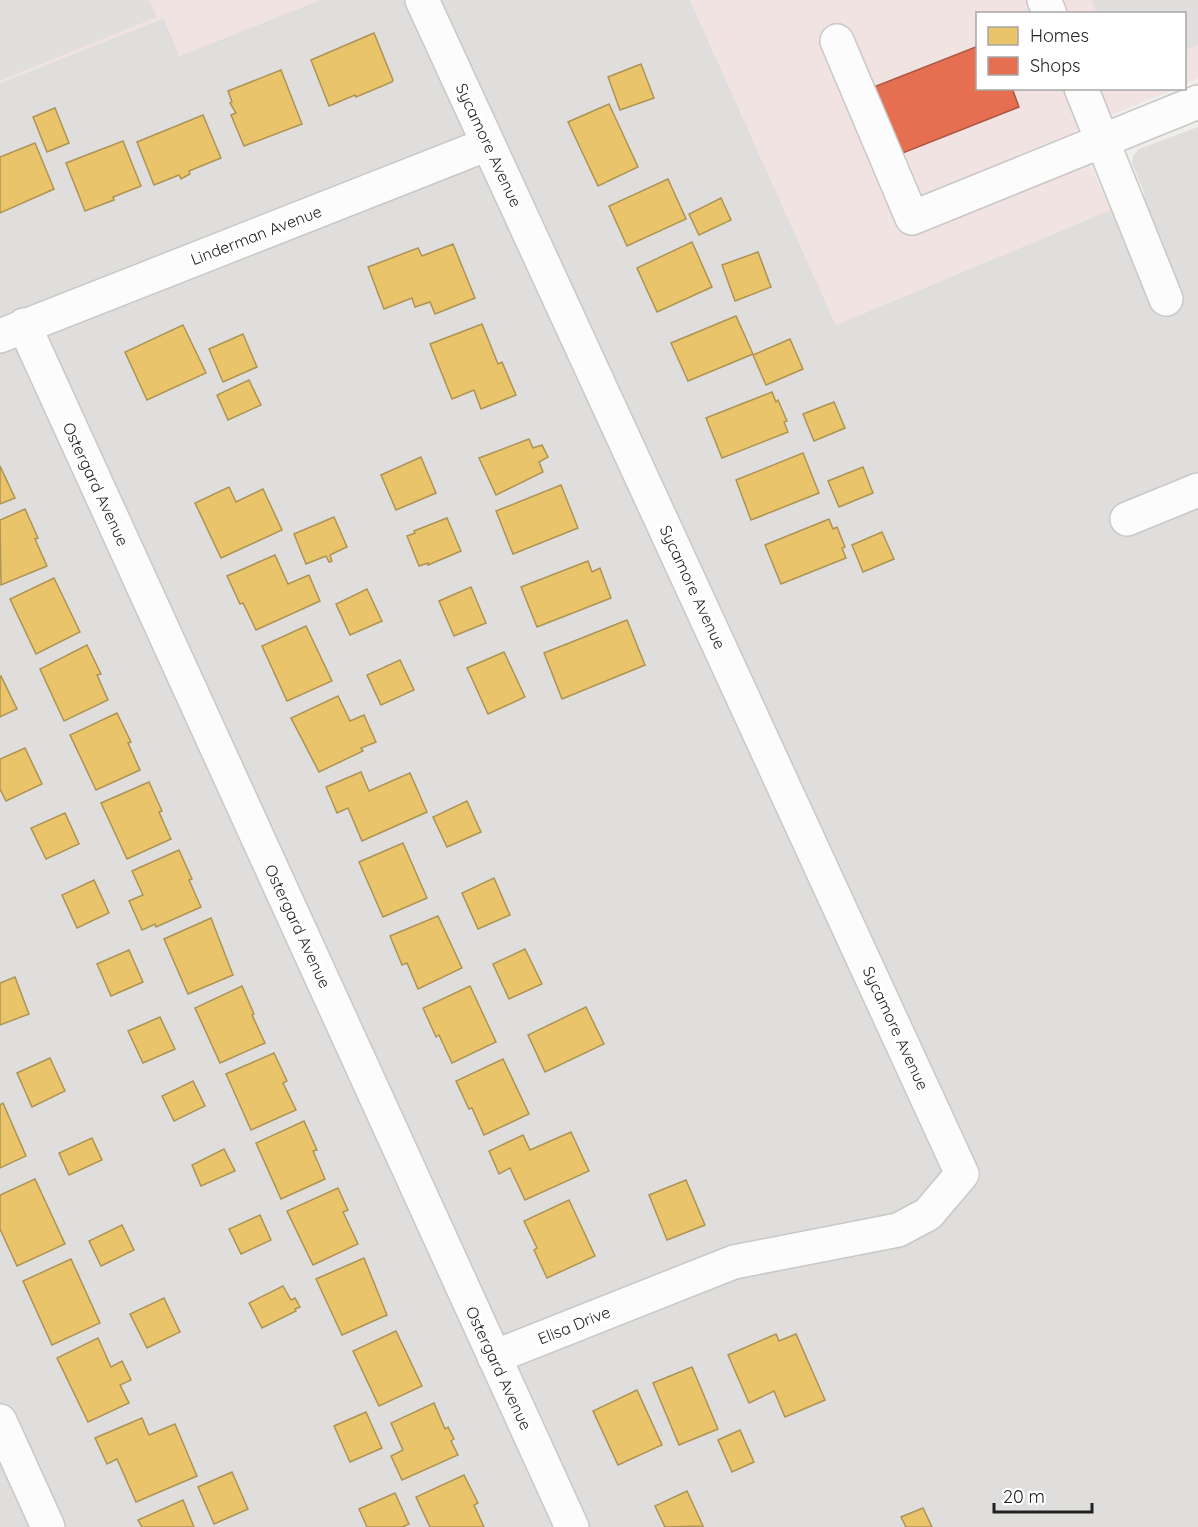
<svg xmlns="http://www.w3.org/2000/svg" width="1198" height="1527" font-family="Quicksand,sans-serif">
<rect width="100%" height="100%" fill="#f0eeeb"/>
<path fill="#dfdedc" d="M320 0H690L836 325 1145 195 1132 163 1133 156 1139 149 1198 127V1527H0V83L164 18 179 56Z"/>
<g fill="#f1e3e1">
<path d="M0 0H320L179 56 164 18 0 83Z"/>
<path d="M690 0H1198V78L1185 84 1184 14H978V88L1174 89 1074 131 1111 210 836 325Z"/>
</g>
<g fill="#e0dfde">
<path d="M0 0H149L157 17 0 81Z"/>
<path d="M1092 0H1198V45L1185 50 1184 14 1096 13Z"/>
</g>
<g fill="#e9c46a" stroke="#ad9354" stroke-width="1.5">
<path d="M374 33 393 80 392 82 356 97 355 95 329 106 311 60Z"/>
<path d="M641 64 654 98 620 110 608 77Z"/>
<path d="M281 70 302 124 244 146 231 115 236 113 230 103 232 102 228 91Z"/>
<path d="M609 104 638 167 598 186 568 122Z"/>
<path d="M55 108 69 143 47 152 33 117Z"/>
<path d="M203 115 221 158 189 171 190 174 181 179 179 175 154 185 137 142Z"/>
<path d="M123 141 141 186 113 197 114 200 85 211 66 163Z"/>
<path d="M35 143 54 189 0 213V157Z"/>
<path d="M668 179 686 219 627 246 609 206Z"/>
<path d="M721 198 731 220 699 235 689 214Z"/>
<path d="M692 242 712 287 657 312 637 268Z"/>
<path d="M453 244 475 298 435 314 430 302 415 307 412 298 384 309 368 267 418 248 422 256Z"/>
<path d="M758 252 771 287 735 301 722 265Z"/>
<path d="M736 316 753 354 688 381 671 343Z"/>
<path d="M482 324 498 364 502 362 516 395 481 409 474 390 452 399 430 344Z"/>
<path d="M183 325 206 373 147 400 125 352Z"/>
<path d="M243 334 257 367 223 382 209 349Z"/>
<path d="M790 339 803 369 766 385 753 355Z"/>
<path d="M249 380 261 405 228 420 217 395Z"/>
<path d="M772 392 776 402 778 400 787 421 784 422 788 432 722 458 706 418Z"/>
<path d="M834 402 845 428 814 441 803 414Z"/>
<path d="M529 439 533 448 542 445 548 457 539 462 543 472 496 495 479 458Z"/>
<path d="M803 453 819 493 751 520 736 480Z"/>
<path d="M421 457 436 493 396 510 381 475Z"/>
<path d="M0 466 15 498 0 504Z"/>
<path d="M863 467 873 493 839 507 828 481Z"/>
<path d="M561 485 578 528 513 554 496 511Z"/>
<path d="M229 487 236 502 263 489 282 530 221 558 195 503Z"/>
<path d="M25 509 38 538 35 539 47 566 1 585 0 520Z"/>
<path d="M334 517 347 547 330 555 332 561 329 562 326 556 306 564 294 534Z"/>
<path d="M447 518 461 551 428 565V563L419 566 407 536 415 533 414 531Z"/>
<path d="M829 519 833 529 837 527 845 547 842 548 846 558 781 584 765 545Z"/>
<path d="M882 532 894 559 863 572 852 545Z"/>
<path d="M275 555 288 584 309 575 320 601 256 630 243 603 240 604 227 576Z"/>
<path d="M588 561 592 572 600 568 611 598 537 627 521 587Z"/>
<path d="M54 578 80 632 36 654 10 599Z"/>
<path d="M471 587 486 623 454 636 439 601Z"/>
<path d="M367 589 382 621 350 635 336 604Z"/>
<path d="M627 620 645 665 562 699 544 653Z"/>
<path d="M306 626 332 681 287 701 262 646Z"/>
<path d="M87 645 101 674 97 675 108 700 64 721 40 669Z"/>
<path d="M504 652 525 697 488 714 467 668Z"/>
<path d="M400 660 414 690 381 705 367 675Z"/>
<path d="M1 676 17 709 0 717V677Z"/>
<path d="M338 696 350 721 364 715 376 742 361 748 363 751 319 772 291 718Z"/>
<path d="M117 713 131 742 128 743 140 770 96 790 70 735Z"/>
<path d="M25 748 42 784 6 801 0 789V759Z"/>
<path d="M361 772 369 791 410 773 427 812 362 841 348 808 337 813 326 787Z"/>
<path d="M149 782 162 811 159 812 171 839 127 859 101 803Z"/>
<path d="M467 801 481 832 447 847 433 817Z"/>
<path d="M65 813 79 844 46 859 31 828Z"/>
<path d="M403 843 427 898 383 917 359 862Z"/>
<path d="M179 850 192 879 189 880 201 907 156 927 155 924 142 930 129 901 143 895 132 871Z"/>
<path d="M494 878 510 915 478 929 462 893Z"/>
<path d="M94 880 109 913 77 928 62 895Z"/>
<path d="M438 916 462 968 418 989 407 963 402 965 390 936Z"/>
<path d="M211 918 233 975 188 994 164 939Z"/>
<path d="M525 949 542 984 509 999 493 964Z"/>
<path d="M129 950 143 982 111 996 97 964Z"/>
<path d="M15 977 29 1014 0 1025V983Z"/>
<path d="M242 986 254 1014 252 1015 265 1043 220 1063 195 1008Z"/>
<path d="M470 986 496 1042 452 1063 439 1035 436 1037 423 1008Z"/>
<path d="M586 1007 604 1044 545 1072 528 1035Z"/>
<path d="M160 1017 175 1049 143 1063 128 1031Z"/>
<path d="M274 1053 287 1081 283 1083 296 1110 251 1130 226 1074Z"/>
<path d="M50 1058 65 1091 32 1107 17 1073Z"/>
<path d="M503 1059 529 1114 484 1135 472 1108 469 1109 456 1081Z"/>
<path d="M193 1081 205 1106 174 1121 162 1096Z"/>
<path d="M3 1103 26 1156 0 1168V1105Z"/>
<path d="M304 1121 317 1150 313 1151 325 1179 281 1199 256 1143Z"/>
<path d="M571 1132 589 1171 525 1200 510 1168 499 1174 489 1151 523 1135 530 1150Z"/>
<path d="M92 1138 102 1160 69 1175 59 1153Z"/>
<path d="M224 1149 235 1171 201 1186 192 1165Z"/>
<path d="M35 1179 65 1244 17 1266 0 1229V1195Z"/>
<path d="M686 1180 705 1225 667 1240 649 1195Z"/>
<path d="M338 1188 348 1210 343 1212 358 1244 313 1265 287 1211Z"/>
<path d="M569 1200 595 1256 547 1278 534 1250 537 1248 524 1221Z"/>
<path d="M260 1215 271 1240 241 1254 229 1229Z"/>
<path d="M122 1225 134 1250 101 1266 89 1241Z"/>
<path d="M364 1258 387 1315 342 1335 316 1279Z"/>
<path d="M71 1259 100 1323 52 1345 23 1281Z"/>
<path d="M283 1286 291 1300 295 1298 300 1307 295 1309 296 1311 262 1328 249 1303Z"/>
<path d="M164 1298 180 1332 147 1348 130 1314Z"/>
<path d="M396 1331 422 1386 379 1406 353 1351Z"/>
<path d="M776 1334 779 1341 796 1334 825 1400 785 1417 774 1391 749 1403 728 1355Z"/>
<path d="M98 1338 111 1367 122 1361 131 1380 120 1385 129 1403 88 1422 57 1358Z"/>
<path d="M692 1367 718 1429 679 1445 653 1383Z"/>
<path d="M637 1390 662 1445 618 1465 593 1411Z"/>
<path d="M434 1403 445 1429 448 1427 454 1439 451 1441 458 1455 402 1480 391 1456 403 1450 391 1423Z"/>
<path d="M366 1412 382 1448 350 1462 334 1426Z"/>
<path d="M142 1418 149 1435 175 1424 197 1476 136 1502 117 1459 107 1464 95 1438Z"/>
<path d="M740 1430 754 1462 732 1472 718 1440Z"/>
<path d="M232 1472 248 1509 214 1524 198 1487Z"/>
<path d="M464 1475 478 1503 474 1505 484 1527H430L416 1497Z"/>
<path d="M687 1491 703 1526 665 1527 655 1506Z"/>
<path d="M395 1493 409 1524 402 1527H367L359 1509Z"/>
<path d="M183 1500 194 1527H142L138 1520Z"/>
<path d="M923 1508 932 1527H906L901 1517Z"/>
</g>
<path fill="#e76f51" stroke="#ac5843" stroke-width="1.5" d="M978 46V88H1012L1019 107 900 154 874 87Z"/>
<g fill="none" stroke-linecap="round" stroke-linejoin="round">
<g stroke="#c9c8c7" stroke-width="36">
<g id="minor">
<path d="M422 0 962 1174 928 1214 898 1230 734 1262 494 1357"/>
<path d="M1044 0 1050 14"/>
<path d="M837 41 912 218 1198 102"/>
<path d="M1081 88 1166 299"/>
<path d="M24 325 572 1527"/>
<path d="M0 336 488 144"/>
<path d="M1127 519 1198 490"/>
<path d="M0 1421 48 1527"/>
</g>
</g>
<use href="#minor" stroke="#fdfcfc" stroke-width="33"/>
</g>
<g text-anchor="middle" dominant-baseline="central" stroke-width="6" stroke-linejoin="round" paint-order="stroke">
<g font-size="16" fill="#222" stroke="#fff">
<text transform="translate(489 145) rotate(65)">Sycamore Avenue</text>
<text transform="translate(256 235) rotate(-21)">Linderman Avenue</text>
<text transform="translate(96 484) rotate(65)">Ostergard Avenue</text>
<text transform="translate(693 587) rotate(65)">Sycamore Avenue</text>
<text transform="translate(298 926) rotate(65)">Ostergard Avenue</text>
<text transform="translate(896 1028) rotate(65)">Sycamore Avenue</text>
<text transform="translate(574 1325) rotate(-22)">Elisa Drive</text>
<text transform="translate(499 1368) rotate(65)">Ostergard Avenue</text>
</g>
</g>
<rect x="976" y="12" width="210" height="78" fill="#ffffff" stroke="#a7a7a7" stroke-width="1.5"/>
<rect x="988" y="27" width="30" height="18" fill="#e9c46a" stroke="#a7a7a7" stroke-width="1.5"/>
<text x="1030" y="42" font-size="18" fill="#222222">Homes</text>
<rect x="988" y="57" width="30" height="18" fill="#e76f51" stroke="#a7a7a7" stroke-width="1.5"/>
<text x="1030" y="72" font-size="18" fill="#222222">Shops</text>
<path d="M994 1503v9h98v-9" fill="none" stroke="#222222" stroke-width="3"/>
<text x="1003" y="1503" font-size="18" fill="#222222" stroke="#ffffff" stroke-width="4.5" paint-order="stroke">20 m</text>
</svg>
